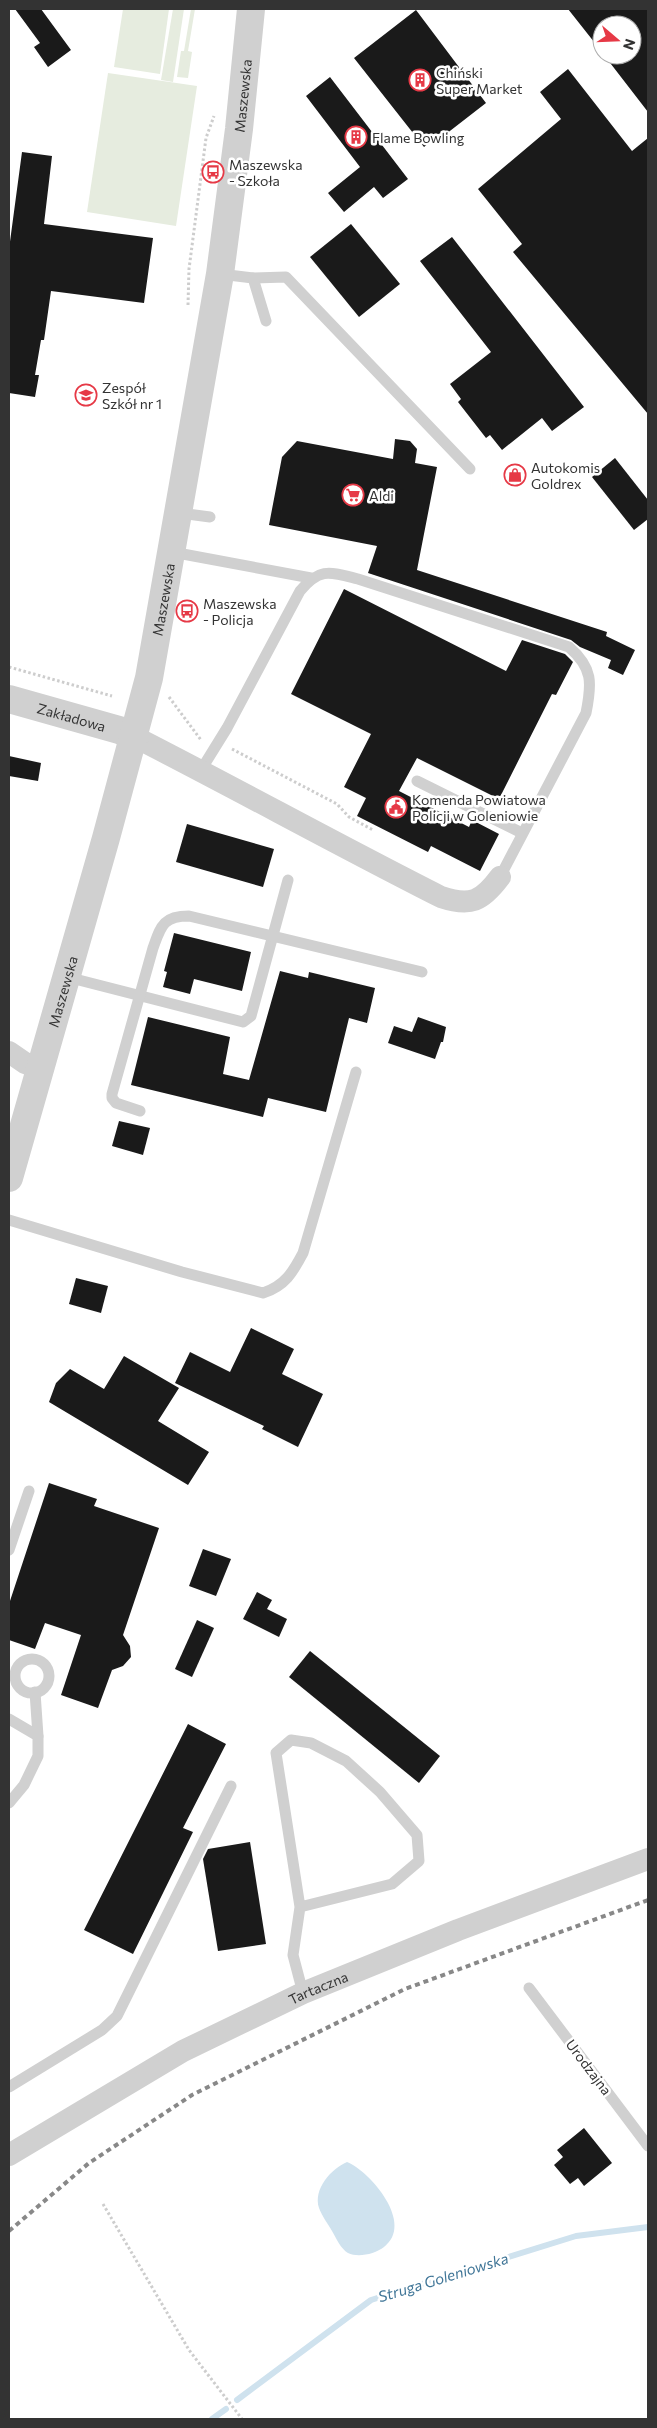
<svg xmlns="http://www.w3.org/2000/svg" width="657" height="2428" font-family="Commissioner,sans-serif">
<rect width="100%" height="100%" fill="#fff"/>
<g fill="#e6ecdf">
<path d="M123 9H169L160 74 114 67Z"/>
<path d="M173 9H184L173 82 161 80Z"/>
<path d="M191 9H195L188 51 192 52 188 78 177 77 181 51H184Z"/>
<path d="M108 73 197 86 176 226 87 212Z"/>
</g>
<path fill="#cfe2ee" d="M347 2162C371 2172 415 2224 384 2247 375 2254 358 2258 348 2253 341 2249 336 2238 332 2231 328 2224 322 2216 319 2208 313 2189 331 2169 347 2162Z"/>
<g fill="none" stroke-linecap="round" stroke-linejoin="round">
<g stroke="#cfe2ee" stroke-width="6">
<path d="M237 2400 371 2300 576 2236 648 2227"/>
<path d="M212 2419 226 2409"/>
</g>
</g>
<g fill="#1a1a1a">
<path d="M15 9H41L71 50 48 67 34 47 40 43Z"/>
<path d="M568 9H648V112L604 55H632V25H602V52Z"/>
<path d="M416 10 486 103 437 141 435 138 424 147 354 58Z"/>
<path d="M568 69 632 151 648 138V414L513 252 522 244 478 189 561 119 540 92Z"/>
<path d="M330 77 408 179 383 198 374 187 344 212 328 193 360 167 306 96Z"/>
<path d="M22 152 52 156 44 224 153 238 144 303 51 291 44 340H41L35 375H39L35 397 9 393V249Z"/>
<path d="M351 224 400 284 359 317 310 257Z"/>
<path d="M452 237 584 407 552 431 542 418 502 450 490 435 486 438 458 402 461 399 450 384 491 352 420 261Z"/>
<path d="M395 439 410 441 417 449 415 463 437 467 417 570 607 632 606 636 635 650 623 675 608 668 611 660 580 647 571 640 368 573 377 546 269 525 282 457 297 441 393 459Z"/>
<path d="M615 458 648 500V519L634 530 592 477Z"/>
<path d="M344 589 506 671 522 640 565 654 573 662 556 695 552 694 499 799 417 758 399 791 469 827 472 820 499 834 480 871 431 846 428 852 357 816 366 798 344 787 371 734 291 694Z"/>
<path d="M9 756 41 763 38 781 9 776Z"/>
<path d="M187 824 274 849 263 887 176 862Z"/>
<path d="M174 933 251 952 242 991 194 979 190 994 163 987 167 972 164 971Z"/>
<path d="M280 971 308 978 309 972 375 988 367 1023 349 1018 326 1112 268 1098 263 1117 131 1085 148 1017 230 1037 223 1074 249 1080Z"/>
<path d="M418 1017 446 1027 443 1042H441L435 1059 388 1043 394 1026 412 1032Z"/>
<path d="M119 1121 150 1128 143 1155 112 1146Z"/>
<path d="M76 1278 108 1286 101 1313 69 1304Z"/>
<path d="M251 1328 294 1349 282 1374 323 1394 298 1447 262 1429 264 1426 175 1383 190 1352 230 1372Z"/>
<path d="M124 1356 179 1388 158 1421 209 1452 188 1485 49 1402 56 1383 70 1369 104 1389Z"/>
<path d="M49 1483 97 1499 94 1506 159 1528 123 1635 130 1646 131 1657 123 1666 112 1670 98 1708 61 1695 81 1635 45 1623 35 1649 9 1640V1604Z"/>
<path d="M203 1549 231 1559 216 1596 189 1586Z"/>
<path d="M257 1592 272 1600 267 1609 287 1619 279 1637 243 1619Z"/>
<path d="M197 1620 214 1628 192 1677 175 1669Z"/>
<path d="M310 1651 440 1756 419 1783 289 1677Z"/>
<path d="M188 1724 226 1744 183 1828 193 1832 133 1954 84 1930Z"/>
<path d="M250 1842 266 1944 218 1951 203 1859 208 1849Z"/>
<path d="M584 2128 612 2163 584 2186 578 2178 570 2184 554 2165 563 2157 557 2150Z"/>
</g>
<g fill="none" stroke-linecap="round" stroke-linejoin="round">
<g stroke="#cdcdcd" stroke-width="3" stroke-dasharray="2.5 2.5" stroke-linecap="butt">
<path d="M188 305 189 269 206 138 214 116"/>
<path d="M9 667 112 696"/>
<path d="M169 697 201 740"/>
<path d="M232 749 337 804 349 817 373 830"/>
<path d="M103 2204 189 2350 242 2419"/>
</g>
<g stroke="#d0d0d0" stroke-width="11">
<path d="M220 274 253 278 286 277 470 469"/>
<path d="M253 278 266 321"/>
<path d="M180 513 210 517"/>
<path d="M172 552 311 578"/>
<path d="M201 770 227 728 300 591C320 567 330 572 358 579L569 647C593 668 592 683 586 713L500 877"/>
<path d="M417 781 522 833"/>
<path d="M67 977 243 1022 251 1016 288 880"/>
<path d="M140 1111 116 1103 112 1098V1094L153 948C161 926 163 916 189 916L422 972"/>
<path d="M9 1220 182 1272 263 1293C285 1286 293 1272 303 1253L356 1072"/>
<path d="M9 1550 29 1491"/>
<circle cx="32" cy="1676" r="17"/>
<path d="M35 1692 38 1736"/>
<path d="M9 1719 38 1736V1756L24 1785 9 1803"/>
<path d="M300 1907 392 1884 419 1861 417 1835 380 1792 346 1761 311 1743 291 1740 276 1753 300 1907 293 1955 303 1993"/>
<path d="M529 1988 648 2146"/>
<path d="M9 2087 102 2030 117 2016 231 1786"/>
</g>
<g stroke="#d0d0d0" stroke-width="22">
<path d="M135 737C237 789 338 845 441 897 471 907 482 901 500 877"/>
<path d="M9 1052 25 1063 41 1069"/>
<path id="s1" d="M9 2155 183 2051 303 1993 458 1930 648 1859"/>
</g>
<g stroke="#d0d0d0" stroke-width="28">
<path id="s2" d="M9 699 119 730 135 737"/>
<path id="s3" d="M9 1178 106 838 149 678 220 274 239 129 251 9"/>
</g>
<path stroke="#888" stroke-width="4" stroke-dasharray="5 4" stroke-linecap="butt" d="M9 2231 89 2163 192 2095 405 1989 648 1900"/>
</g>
<defs>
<g id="building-ring" transform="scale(1.125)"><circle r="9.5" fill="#fff" stroke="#e63946" stroke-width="1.5"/><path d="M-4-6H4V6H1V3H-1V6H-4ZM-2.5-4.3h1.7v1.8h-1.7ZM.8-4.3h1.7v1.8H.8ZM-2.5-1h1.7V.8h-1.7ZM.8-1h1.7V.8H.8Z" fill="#e63946"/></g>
<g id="bus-ring" transform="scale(1.125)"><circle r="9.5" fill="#fff" stroke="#e63946" stroke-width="1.5"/><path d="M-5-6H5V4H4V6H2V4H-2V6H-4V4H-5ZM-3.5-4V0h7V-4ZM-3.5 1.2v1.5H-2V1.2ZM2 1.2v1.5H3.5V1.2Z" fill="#e63946"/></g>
<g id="school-ring" transform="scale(1.125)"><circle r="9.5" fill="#fff" stroke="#e63946" stroke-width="1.5"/><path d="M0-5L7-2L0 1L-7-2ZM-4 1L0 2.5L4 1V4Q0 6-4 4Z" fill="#e63946"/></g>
<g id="shop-ring" transform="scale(1.125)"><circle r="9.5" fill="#fff" stroke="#e63946" stroke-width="1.5"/><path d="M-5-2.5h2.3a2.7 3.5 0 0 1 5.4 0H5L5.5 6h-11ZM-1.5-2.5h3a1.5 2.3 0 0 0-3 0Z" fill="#e63946"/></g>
<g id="supermarket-ring" transform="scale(1.125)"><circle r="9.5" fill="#fff" stroke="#e63946" stroke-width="1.5"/><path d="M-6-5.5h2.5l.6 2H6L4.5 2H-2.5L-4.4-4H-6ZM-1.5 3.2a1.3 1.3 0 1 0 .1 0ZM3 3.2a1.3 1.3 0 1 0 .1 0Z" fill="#e63946"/></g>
<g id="civic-ring" transform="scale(1.125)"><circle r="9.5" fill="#fff" stroke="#e63946" stroke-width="1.5"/><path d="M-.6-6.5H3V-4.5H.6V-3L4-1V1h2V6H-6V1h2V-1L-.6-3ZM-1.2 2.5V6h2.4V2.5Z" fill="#e63946"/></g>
</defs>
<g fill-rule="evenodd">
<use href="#building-ring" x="420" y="80"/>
<use href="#building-ring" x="356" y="137"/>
<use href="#bus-ring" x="213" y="172"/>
<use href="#school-ring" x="86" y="395"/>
<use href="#shop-ring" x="515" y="475"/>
<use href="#supermarket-ring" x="353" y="495"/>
<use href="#bus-ring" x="187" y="611"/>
<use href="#civic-ring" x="396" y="807"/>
</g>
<g text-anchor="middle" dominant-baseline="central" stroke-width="5" stroke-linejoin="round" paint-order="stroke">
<g font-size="14" fill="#333" stroke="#fff" text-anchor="start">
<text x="436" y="72">Chiński<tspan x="436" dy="16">Super Market</tspan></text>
<text x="372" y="137">Flame Bowling</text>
<text x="229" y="164">Maszewska<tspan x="229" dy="16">- Szkoła</tspan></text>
<text x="102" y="387">Zespół<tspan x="102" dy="16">Szkół nr 1</tspan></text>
<text x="531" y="467">Autokomis<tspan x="531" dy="16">Goldrex</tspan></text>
<text x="369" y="495">Aldi</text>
<text x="203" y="603">Maszewska<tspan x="203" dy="16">- Policja</tspan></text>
<text x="412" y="799">Komenda Powiatowa<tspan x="412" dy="16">Policji w Goleniowie</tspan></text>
</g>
<g font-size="14" fill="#333" stroke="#fff">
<text stroke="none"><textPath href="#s3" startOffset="1109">Maszewska</textPath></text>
<text stroke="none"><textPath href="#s3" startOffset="599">Maszewska</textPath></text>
<text stroke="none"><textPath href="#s2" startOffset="65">Zakładowa</textPath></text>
<text stroke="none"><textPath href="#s3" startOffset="194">Maszewska</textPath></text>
<text stroke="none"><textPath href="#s1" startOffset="352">Tartaczna</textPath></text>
<text transform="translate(589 2067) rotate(53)">Urodzajna</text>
</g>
<g font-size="15" font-style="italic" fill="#3f7597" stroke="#fff">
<text transform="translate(443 2277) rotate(-17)">Struga Goleniowska</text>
</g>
</g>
<rect width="657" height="2428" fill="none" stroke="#333333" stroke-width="20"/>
<g transform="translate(617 40) rotate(109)"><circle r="24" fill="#ffffff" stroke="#adadad"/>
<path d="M0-4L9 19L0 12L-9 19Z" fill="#e63946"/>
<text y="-8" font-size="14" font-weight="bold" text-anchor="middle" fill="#333333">N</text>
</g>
</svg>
